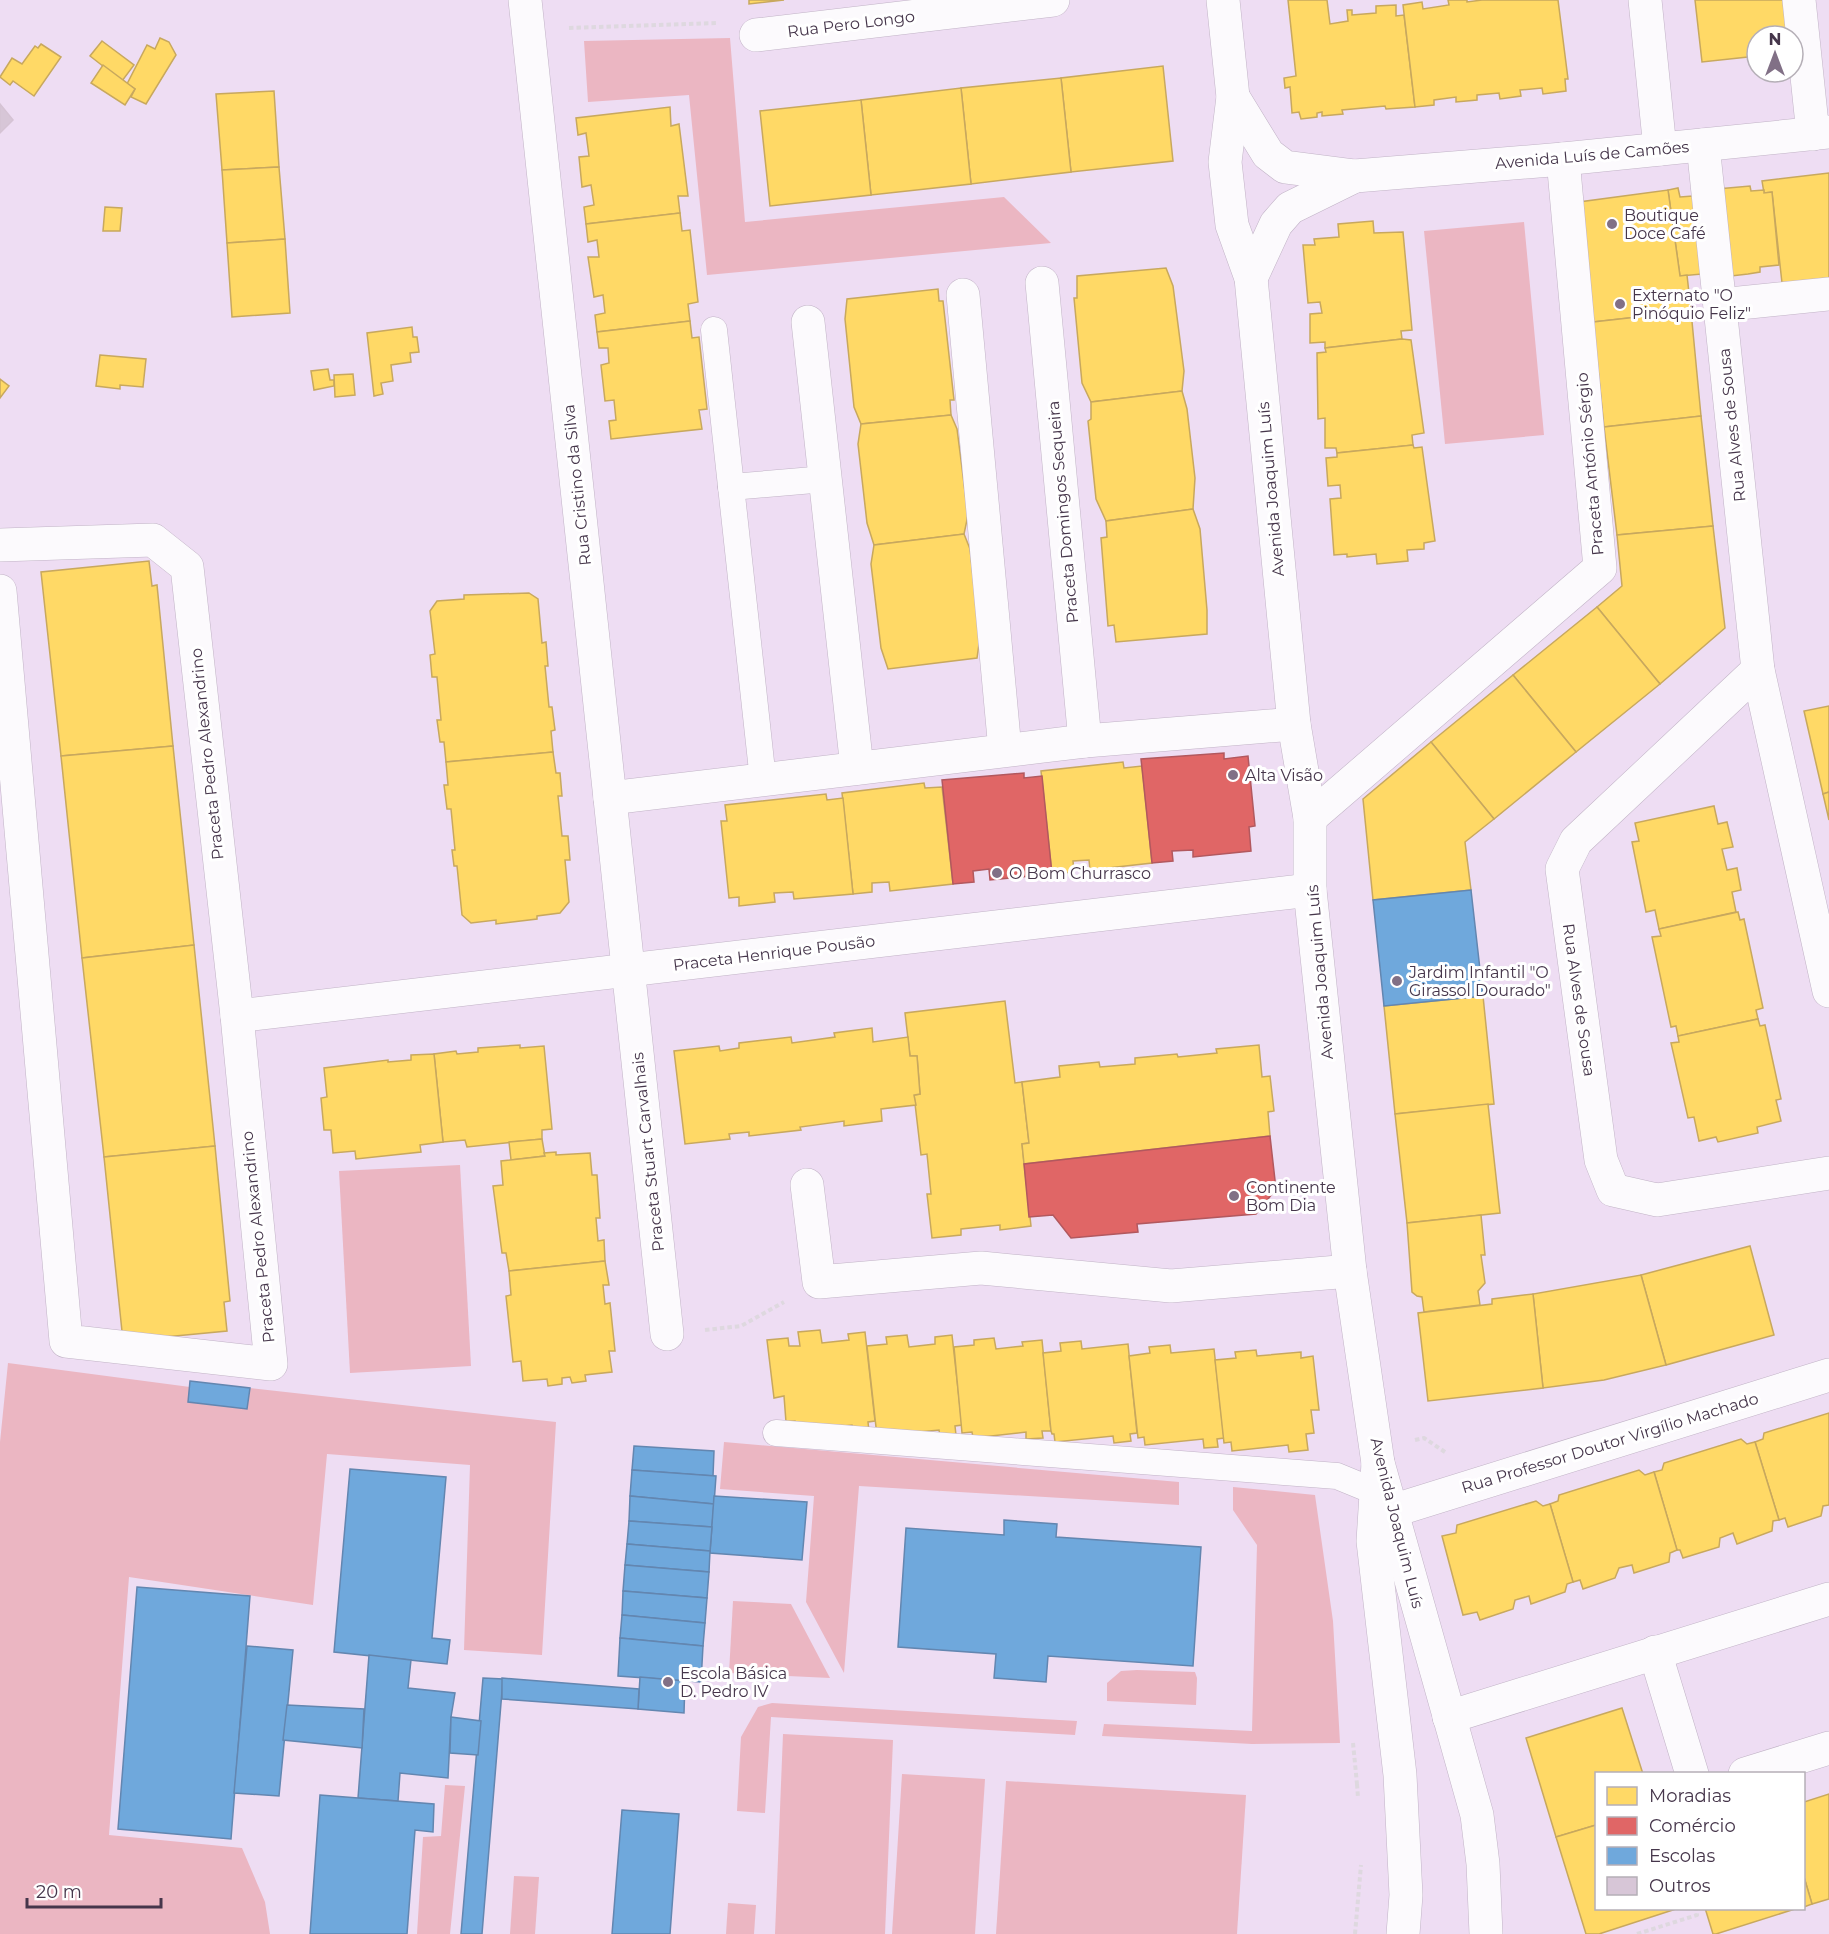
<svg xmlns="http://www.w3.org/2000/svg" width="1829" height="1934" font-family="Montserrat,sans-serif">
<rect width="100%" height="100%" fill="#eeddf3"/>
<g fill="#ebb6c2">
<path d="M730 38 745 222 1004 197 1051 243 707 275 689 95 588 102 584 41Z"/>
<path d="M1524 222 1544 435 1445 444 1424 231Z"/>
<path d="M460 1165 471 1366 350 1373 339 1171Z"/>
<path d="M8 1363 190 1387 188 1402 247 1409 250 1388 556 1422 542 1655 464 1650 470 1465 327 1454 313 1605 129 1577 109 1835 242 1848 265 1902 270 1934H0V1442Z"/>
<path d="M724 1442 1179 1482V1505L859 1486 844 1673 806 1602 814 1496 720 1489Z"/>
<path d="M1233 1487 1315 1495 1333 1621 1340 1743 1252 1744 1102 1736 1104 1724 1252 1731 1257 1545 1233 1510Z"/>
<path d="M733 1601 791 1604 830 1678 729 1673Z"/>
<path d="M1137 1670 1195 1672 1197 1678 1196 1705 1107 1701V1683L1121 1671Z"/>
<path d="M772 1703 1077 1721 1075 1735 771 1717 765 1813 737 1811 741 1737 758 1707Z"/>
<path d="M783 1734 893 1740 885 1934H775Z"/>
<path d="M902 1774 985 1779 975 1934H892Z"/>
<path d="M1006 1781 1246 1795 1237 1934H996Z"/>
<path d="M445 1785 465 1786 450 1934H417L423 1837 441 1836Z"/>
<path d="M514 1876 539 1877 535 1934H510Z"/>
<path d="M728 1903 756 1905 754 1934H726Z"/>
</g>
<g fill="#ffd966" stroke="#c8a85e" stroke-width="1.5">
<path d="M749 0H784L749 4Z"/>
<path d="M1288 0H1327L1330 24 1348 21 1347 10H1352V15L1376 13V6L1396 5V16L1404 15 1415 107 1386 109 1385 106 1342 110 1343 114 1322 116V112L1317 113V117L1301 119 1299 112 1292 113 1290 87 1285 88 1284 78 1296 76Z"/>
<path d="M1448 0H1467V2L1482 0H1558L1568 79H1565L1566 91 1543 94 1542 88 1520 90 1521 96 1500 99 1499 93 1477 95V100L1456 102V97L1434 100V105L1415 107 1403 5 1422 2 1423 9 1449 5Z"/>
<path d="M1695 0H1788L1792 36H1757V56L1702 62Z"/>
<path d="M160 38 169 42 176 55 146 104 131 97 135 89 127 84 147 45 155 49Z"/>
<path d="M102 41 134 65 122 81 90 56Z"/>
<path d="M41 44 61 57 34 96 13 81 10 85 0 77 12 58 22 64 35 46 38 48Z"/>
<path d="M103 65 135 89 125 105 91 83Z"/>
<path d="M1163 66 1173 161 1071 172 1061 78Z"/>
<path d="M1061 78 1071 172 971 184 961 88Z"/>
<path d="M961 88 971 184 871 195 861 100Z"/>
<path d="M274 91 279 167 222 170 216 94Z"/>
<path d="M861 100 871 195 770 206 760 111Z"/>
<path d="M670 107 671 126 679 124 688 196H678L680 213 586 224 584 207 594 205 591 185 582 187 579 157 589 156 586 133 578 135 576 118Z"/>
<path d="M279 167 285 239 227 243 222 170Z"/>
<path d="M1829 173V279L1782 283 1772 192 1764 193 1762 181Z"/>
<path d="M1750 186 1751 191 1764 190V193L1772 192 1779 265 1760 267V272L1748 274 1714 278 1713 273 1680 276 1668 190 1678 188 1680 197 1706 195V190Z"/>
<path d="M1668 190 1680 276 1687 275 1691 311 1593 322 1579 202Z"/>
<path d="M105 207 122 208 120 231H103Z"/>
<path d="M680 213 682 231 690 230 698 302 688 304 690 321 597 332 595 315 605 313 603 295 594 297 588 257H599L597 240 588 242 586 224Z"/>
<path d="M1373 221 1374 233 1403 232 1412 330 1401 331 1402 339 1325 348V342L1310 343V314L1322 313 1320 302 1308 303 1303 245H1315L1314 239 1339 237 1338 224Z"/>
<path d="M285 239 290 313 232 317 227 243Z"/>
<path d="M1166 268 1173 286 1184 371 1182 391 1091 402 1082 383 1074 298H1077V276Z"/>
<path d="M938 289 939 301H943L954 400H950L951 415 861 424 854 407 845 319 847 299Z"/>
<path d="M1691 311 1701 416 1604 427 1593 322Z"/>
<path d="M690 321 692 338 699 337 707 409 699 410 702 429 611 439 609 421 616 420 614 400 605 401 601 365 609 363 608 348H599L597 332Z"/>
<path d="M412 327 413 337H417L419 352 410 353 411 362 391 365 393 381 381 383 383 394 374 396 367 333Z"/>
<path d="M1402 339 1411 340 1424 433 1412 435 1413 445 1337 453 1336 448H1325V418L1318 419 1317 353 1326 352 1325 348Z"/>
<path d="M100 355 146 359 143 387 120 385V389L96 386Z"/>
<path d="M328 369 330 380H334V386L314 390 311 371Z"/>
<path d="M353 374 355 395 335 397 334 375Z"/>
<path d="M0 379 9 386 0 398Z"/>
<path d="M1182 391 1187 409 1195 478 1193 509 1106 521 1096 499 1088 421 1091 419V402Z"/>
<path d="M951 415 957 429 968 515 964 534 874 545 867 523 858 444 861 424Z"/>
<path d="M1701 416 1713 526 1617 535 1604 427Z"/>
<path d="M1413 445 1414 448 1422 447 1435 541 1424 543V549L1407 550 1408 561 1377 564 1376 554 1347 557V554L1334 555 1330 499 1341 498 1340 485 1328 486 1326 458 1337 457V453Z"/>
<path d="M1193 509 1200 529 1207 610V634L1116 642 1114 625 1108 626 1101 538 1107 537 1106 521Z"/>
<path d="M1713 526 1725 628 1660 684 1597 607 1622 586 1617 535Z"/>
<path d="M964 534 970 549 980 637 977 658 888 669 881 648 871 564 874 545Z"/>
<path d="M149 561 152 586 157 585 173 746 61 756 41 572Z"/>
<path d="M529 593 538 599 542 643 546 642 548 666H545L549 707H552L555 730 551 731 553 752 446 762 444 742H440L437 720H441L437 677H432L430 655 435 654 430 611 437 601 464 599V595Z"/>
<path d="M1597 607 1660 684 1576 752 1513 675Z"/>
<path d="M1513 675 1576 752 1494 819 1431 742Z"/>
<path d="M1829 706V792L1823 794 1804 711Z"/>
<path d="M1431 742 1494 819 1465 842 1471 890 1373 900 1363 799Z"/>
<path d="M173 746 194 945 82 958 61 756Z"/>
<path d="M553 752 556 773H560L562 796H558L562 836H568L570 860H565L569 902 560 913 537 916V919L496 924V920L471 923 462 915 457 866H454L452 850H455L451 809H447L444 785H448L446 762Z"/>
<path d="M1123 762 1124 768 1142 766 1152 863 1090 870 1089 860 1073 861 1074 872 1052 874 1041 771Z"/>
<path d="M924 783 925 788 942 787 953 884 890 891 889 882 872 883V892L853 894 842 793Z"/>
<path d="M1829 792V820L1823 794Z"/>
<path d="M826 794 827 800 843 798 853 894 794 899 793 892 774 893 775 902 739 906V897L729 898 721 821H727L725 805Z"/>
<path d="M1714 806 1718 824 1727 822 1733 847 1722 849 1727 870 1737 868 1741 890 1732 892 1736 912 1659 929 1655 910 1646 912 1632 842 1639 841 1635 823Z"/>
<path d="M1738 912 1740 920 1744 919 1763 1008 1756 1010 1758 1019 1678 1036 1676 1026 1671 1027 1652 937 1661 936 1659 929Z"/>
<path d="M194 945 215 1146 104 1157 82 958Z"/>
<path d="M1483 996 1494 1104 1395 1114 1384 1006Z"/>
<path d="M1005 1001 1015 1083 1022 1082 1029 1143 1022 1144 1031 1226 1000 1230V1225L961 1229V1235L932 1238 927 1194H931L927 1154 921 1155 914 1095 920 1094 917 1056H910L905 1013Z"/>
<path d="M1758 1019 1760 1026 1765 1025 1781 1099 1776 1100 1781 1121 1757 1127 1758 1133 1718 1142 1716 1137 1699 1141 1694 1117 1688 1118 1671 1043 1679 1042 1678 1036Z"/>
<path d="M872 1028 873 1042 908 1037 910 1056H917L920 1094 914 1095 916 1105 881 1109 882 1121 844 1126V1121L800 1127 801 1130 749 1136V1132L729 1134 730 1139 685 1144 674 1051 719 1046 720 1051 739 1048V1043L791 1037 792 1043 835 1037 834 1033Z"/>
<path d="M520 1045V1048L544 1046 552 1129 542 1130V1139L467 1147 465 1140 443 1142 434 1054 456 1051 457 1054 478 1052V1048Z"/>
<path d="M1259 1045 1262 1077 1270 1076 1274 1111 1268 1112 1270 1136 1024 1164 1022 1144 1029 1143 1022 1082 1060 1077 1059 1066 1099 1062 1100 1067 1135 1064V1058L1177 1054 1178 1057 1217 1053 1216 1049Z"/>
<path d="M434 1054 443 1142 420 1145 421 1152 356 1159 355 1151 333 1153 331 1130H324L321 1098 327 1097 324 1068 388 1060V1062L411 1060V1055Z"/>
<path d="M1488 1104 1500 1213 1407 1223 1395 1114Z"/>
<path d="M542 1139 545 1156 511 1160 509 1142Z"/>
<path d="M215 1146 230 1301 224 1302 227 1331 123 1341 104 1157Z"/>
<path d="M556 1152V1155L590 1153 592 1175H597L600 1218H596L598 1241 604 1240 605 1261 509 1271 506 1253H502L493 1186 503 1185 501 1161 545 1156 544 1153Z"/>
<path d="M1481 1215 1485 1255H1481L1485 1283 1478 1291 1480 1305 1424 1312 1422 1297 1417 1296 1412 1292 1407 1223Z"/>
<path d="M1750 1246 1774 1335 1666 1365 1641 1275Z"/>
<path d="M605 1261 609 1285H603L605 1304 610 1303 615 1351H609L612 1372 585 1375 586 1381 572 1383 570 1377 562 1378V1384L548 1386 547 1379 523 1381 521 1361 513 1362 506 1296 511 1295 509 1271Z"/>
<path d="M1641 1275 1666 1365 1604 1380 1543 1388 1533 1294Z"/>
<path d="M1533 1294 1543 1388 1428 1401 1418 1313 1492 1304V1299Z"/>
<path d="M820 1330 822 1343 849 1340 848 1334 865 1332 875 1421 868 1422 869 1431 853 1432 852 1425 797 1431 795 1421 786 1422 784 1396 774 1398 767 1340 788 1338 789 1346H800L798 1332Z"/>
<path d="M907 1335 909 1347 935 1344V1337L952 1335 962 1425 955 1426 956 1435 940 1436 939 1430 877 1436 867 1346 887 1344 886 1337Z"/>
<path d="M994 1338 996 1349 1023 1346 1022 1342 1042 1340 1051 1431H1042L1043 1438 1026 1439V1432L973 1438 972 1432 962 1433 954 1347 974 1345V1340Z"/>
<path d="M1081 1341 1082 1349 1128 1344 1137 1433 1130 1434 1131 1441 1114 1443 1113 1436 1055 1442 1054 1434H1052L1051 1431 1043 1353 1061 1351 1060 1343Z"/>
<path d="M1170 1345 1171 1353 1214 1349 1224 1438 1217 1439 1218 1447 1204 1448 1203 1439 1145 1445 1144 1437 1138 1438 1129 1356 1150 1353 1149 1347Z"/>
<path d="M1256 1350 1257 1356 1301 1352V1358L1313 1356 1319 1410H1311L1314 1433 1306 1434 1308 1450 1289 1452 1288 1445 1232 1451 1231 1442 1224 1443 1215 1360 1236 1358 1235 1352Z"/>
<path d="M1829 1413V1505L1823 1506 1821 1516 1788 1527 1785 1518 1779 1520 1755 1442 1763 1439 1764 1433Z"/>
<path d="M1741 1439 1747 1444 1755 1442 1779 1520 1773 1521 1772 1531 1737 1544 1733 1533 1720 1538 1719 1547 1683 1558 1680 1550H1677L1654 1472 1662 1470 1664 1463Z"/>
<path d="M1639 1470 1645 1475 1654 1472 1677 1550 1670 1553 1669 1562 1634 1573 1632 1565 1619 1568 1615 1578 1583 1589 1580 1580 1573 1582 1550 1504 1558 1501 1559 1495Z"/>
<path d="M1536 1501 1543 1506 1550 1504 1573 1582 1567 1584 1565 1592 1531 1604 1529 1596 1515 1600 1513 1609 1480 1620 1477 1612 1463 1615 1442 1536 1456 1533 1457 1525Z"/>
<path d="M1622 1708 1643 1774H1596V1825L1556 1837 1526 1738Z"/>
<path d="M1829 1794V1899L1812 1904 1804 1877V1802Z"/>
<path d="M1596 1825V1908H1679L1599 1934H1586L1556 1837Z"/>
<path d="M1804 1877 1812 1904 1804 1907Z"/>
<path d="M1705 1908H1798L1716 1934H1713Z"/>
</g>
<g fill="#e06666" stroke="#b2585e" stroke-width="1.5">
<path d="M1224 753V759L1248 756 1255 826 1249 827 1251 851 1193 857V850L1172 851 1173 861 1152 863 1141 759Z"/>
<path d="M1024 773V778L1042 776 1052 874 990 880 989 869 973 871 974 882 953 884 942 780Z"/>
<path d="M1270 1136 1276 1189 1256 1214 1137 1224 1138 1232 1071 1238 1053 1215 1029 1217 1024 1164Z"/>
</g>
<g fill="#6fa8dc" stroke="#6386b0" stroke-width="1.5">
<path d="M1471 890 1483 996 1384 1006 1373 900Z"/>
<path d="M190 1381 250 1388 247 1409 188 1402Z"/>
<path d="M634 1446 714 1451 713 1476 632 1470Z"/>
<path d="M350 1469 446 1477 432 1638 450 1640 447 1664 334 1652Z"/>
<path d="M632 1470 716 1476 714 1504 630 1496Z"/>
<path d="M630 1496 714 1504 712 1527 629 1521Z"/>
<path d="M714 1496 807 1502 802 1560 710 1553Z"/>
<path d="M1004 1520 1057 1524 1056 1537 1201 1547 1193 1666 1048 1656 1046 1682 994 1678 996 1654 898 1647 906 1528 1004 1535Z"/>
<path d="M629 1521 712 1527 710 1551 627 1544Z"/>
<path d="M627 1544 710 1551 709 1572 625 1565Z"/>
<path d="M625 1565 709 1572 707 1598 623 1591Z"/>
<path d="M137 1587 250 1596 231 1839 118 1829Z"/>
<path d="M623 1591 707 1598 705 1623 622 1615Z"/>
<path d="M622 1615 705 1623 703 1646 620 1638Z"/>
<path d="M620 1638 703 1646 701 1682 618 1676Z"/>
<path d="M247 1646 293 1650 279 1796 234 1793Z"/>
<path d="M369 1655 411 1660 408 1688 455 1693 451 1717 448 1778 400 1773 398 1801 358 1798Z"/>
<path d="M640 1677 685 1681 684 1713 638 1709Z"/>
<path d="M483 1678 503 1679 482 1934H461Z"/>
<path d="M502 1678 639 1689 638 1709 502 1699Z"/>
<path d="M287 1705 364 1709 362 1748 283 1740Z"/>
<path d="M451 1717 481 1721 478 1755 450 1753Z"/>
<path d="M320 1795 434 1804 433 1832 415 1830 407 1934H310Z"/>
<path d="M622 1810 679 1814 670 1934H612Z"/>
</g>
<path fill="#d7c6d7" stroke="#d5c3d4" stroke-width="1.5" d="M0 104 13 120 0 133Z"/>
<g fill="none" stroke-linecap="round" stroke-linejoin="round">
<g stroke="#c1b3c6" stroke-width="27">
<g id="service">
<path d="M714 330 763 780"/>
<path d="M731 487 825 479"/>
<path d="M776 1433 1337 1476 1376 1492"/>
</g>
</g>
<g stroke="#c1b3c6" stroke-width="34">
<g id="minor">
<path d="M525 0 667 1334"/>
<path d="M1645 0 1660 149"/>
<path d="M1799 0 1813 134"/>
<path d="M756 35 1053 0"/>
<path d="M1703 145 1758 670 1829 991"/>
<path d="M1042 283 1085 741"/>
<path d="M963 295 1005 750"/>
<path d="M1720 305 1829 294"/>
<path d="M808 322 857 768"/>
<path d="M0 545 153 540 187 567 237 1016 271 1364 66 1341 0 591"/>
<path d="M1758 670 1576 841 1562 869 1601 1160 1613 1190 1657 1200 1829 1173"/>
<path d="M610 798 1085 741 1294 724"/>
<path d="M1310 818 1600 568 1563 159"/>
<path d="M237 1016 1310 890"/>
<path d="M807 1185 819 1282 981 1268 1171 1286 1350 1271"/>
<path d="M1392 1511 1829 1375"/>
<path d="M1655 1652 1692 1774"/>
<path d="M1449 1717 1829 1599"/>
<path d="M1745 1774 1829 1748"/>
</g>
</g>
<g stroke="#c1b3c6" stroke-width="34">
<g id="tertiary">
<path d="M1223 0 1233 97 1225 162 1232 225 1251 278 1294 724 1310 818V890L1350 1271 1378 1463 1477 1815 1483 1864 1486 1934"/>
<path d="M1233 97 1268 154 1285 167 1355 176 1563 159 1829 132"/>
<path d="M1251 278 1276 224 1290 208 1355 176"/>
</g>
</g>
<g stroke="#c1b3c6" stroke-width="34">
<path id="secondary" d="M1378 1463 1373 1541 1400 1775 1406 1895 1403 1934"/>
</g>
<g stroke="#ded8df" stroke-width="4" stroke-dasharray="4.5 3" stroke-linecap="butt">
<path d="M569 28 718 23"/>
<path d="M705 1330 741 1326 784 1302"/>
<path d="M1415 1440 1424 1438 1445 1452"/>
<path d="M1353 1743 1357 1784 1360 1783"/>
<path d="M1357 1784 1358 1798"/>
<path d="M1355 1934 1361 1865"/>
<path d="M1637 1934 1697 1915 1696 1908"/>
</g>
<use href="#service" stroke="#fcfafd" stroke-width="26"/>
<use href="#minor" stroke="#fcfafd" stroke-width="33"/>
<use href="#tertiary" stroke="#fcfafd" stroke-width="33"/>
<use href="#secondary" stroke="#fcfafd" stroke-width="33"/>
</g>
<g fill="#817086" stroke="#fff" stroke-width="2">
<circle cx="1612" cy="224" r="6"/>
<circle cx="1620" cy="304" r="6"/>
<circle cx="1233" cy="775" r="6"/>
<circle cx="997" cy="873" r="6"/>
<circle cx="1397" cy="981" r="6"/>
<circle cx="1234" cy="1196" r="6"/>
<circle cx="668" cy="1682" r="6"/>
</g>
<g text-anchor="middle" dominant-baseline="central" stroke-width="6" stroke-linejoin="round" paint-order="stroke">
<g font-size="16" fill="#46364b" stroke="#fff">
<text transform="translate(851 24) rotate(-7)">Rua Pero Longo</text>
<text transform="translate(1592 155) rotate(-5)">Avenida Luís de Camões</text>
<text transform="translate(1732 425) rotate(-96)">Rua Alves de Sousa</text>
<text transform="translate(1590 464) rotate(-95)">Praceta António Sérgio</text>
<text transform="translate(577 485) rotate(-96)">Rua Cristino da Silva</text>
<text transform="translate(1271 489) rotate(-95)">Avenida Joaquim Luís</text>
<text transform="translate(1063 512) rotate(-95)">Praceta Domingos Sequeira</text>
<text transform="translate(207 754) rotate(-96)">Praceta Pedro Alexandrino</text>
<text transform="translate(774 953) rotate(-7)">Praceta Henrique Pousão</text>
<text transform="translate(1320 972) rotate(-95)">Avenida Joaquim Luís</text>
<text transform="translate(1579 1000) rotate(82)">Rua Alves de Sousa</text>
<text transform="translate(648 1152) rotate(-96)">Praceta Stuart Carvalhais</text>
<text transform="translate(258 1237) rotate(-96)">Praceta Pedro Alexandrino</text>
<text transform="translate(1610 1443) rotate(-17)">Rua Professor Doutor Virgílio Machado</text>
<text transform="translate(1397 1523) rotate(76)">Avenida Joaquim Luís</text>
</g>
<g font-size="16" fill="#46364b" stroke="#fff" text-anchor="start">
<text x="1624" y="215">Boutique<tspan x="1624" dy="18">Doce Café</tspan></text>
<text x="1632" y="295">Externato "O<tspan x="1632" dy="18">Pinóquio Feliz"</tspan></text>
<text x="1245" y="775">Alta Visão</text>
<text x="1009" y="873">O Bom Churrasco</text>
<text x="1409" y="972">Jardim Infantil "O<tspan x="1409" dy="18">Girassol Dourado"</tspan></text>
<text x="1246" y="1187">Continente<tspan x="1246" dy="18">Bom Dia</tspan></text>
<text x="680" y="1673">Escola Básica<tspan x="680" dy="18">D. Pedro IV</tspan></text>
</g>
</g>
<rect x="1595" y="1772" width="210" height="138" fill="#ffffff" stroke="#b5afb7" stroke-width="1.5"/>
<rect x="1607" y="1787" width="30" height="18" fill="#ffd966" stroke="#b5afb7" stroke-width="1.5"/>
<text x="1649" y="1802" font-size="18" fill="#46364b">Moradias</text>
<rect x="1607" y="1817" width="30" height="18" fill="#e06666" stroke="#b5afb7" stroke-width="1.5"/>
<text x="1649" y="1832" font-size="18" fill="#46364b">Comércio</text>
<rect x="1607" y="1847" width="30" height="18" fill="#6fa8dc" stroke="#b5afb7" stroke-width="1.5"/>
<text x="1649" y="1862" font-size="18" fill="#46364b">Escolas</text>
<rect x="1607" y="1877" width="30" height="18" fill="#d7c6d7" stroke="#b5afb7" stroke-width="1.5"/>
<text x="1649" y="1892" font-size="18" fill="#46364b">Outros</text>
<g transform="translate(1775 54)"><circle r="28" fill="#ffffff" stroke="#b5afb7" stroke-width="1.5"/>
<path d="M0-4.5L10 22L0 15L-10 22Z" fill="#817086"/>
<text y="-9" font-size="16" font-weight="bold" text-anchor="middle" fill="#46364b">N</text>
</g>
<path d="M27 1898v9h134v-9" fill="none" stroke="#46364b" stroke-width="3"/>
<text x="36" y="1898" font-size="18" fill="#46364b" stroke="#ffffff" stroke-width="4.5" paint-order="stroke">20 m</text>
</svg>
